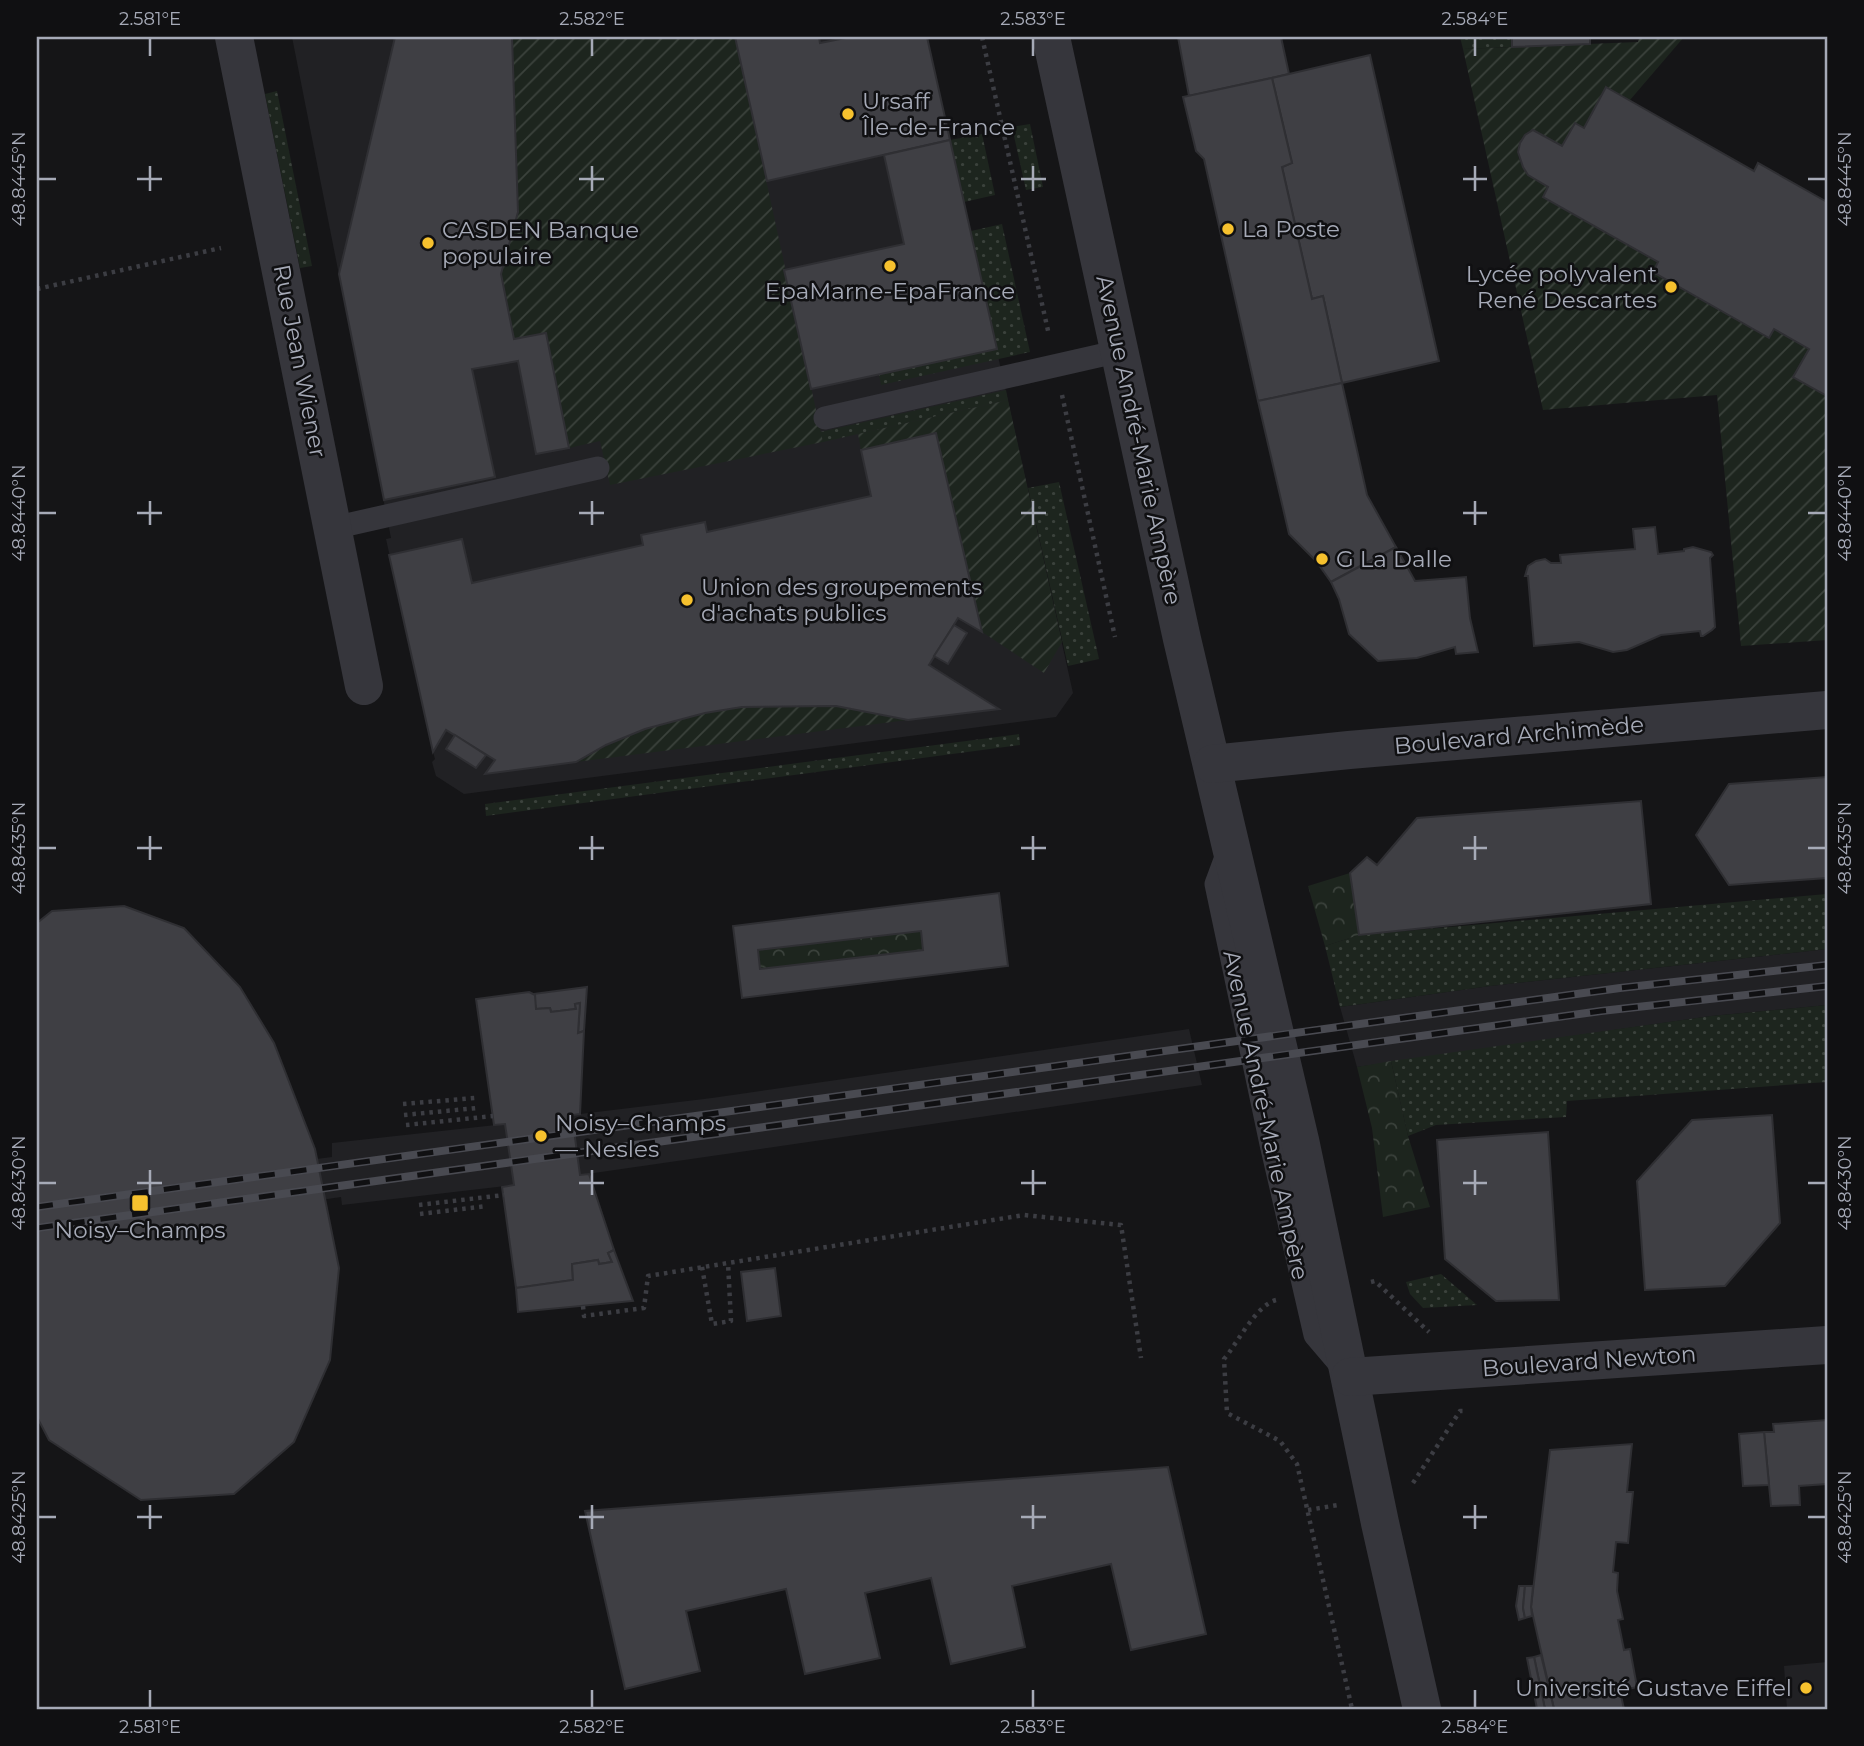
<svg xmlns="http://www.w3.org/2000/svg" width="1864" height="1746" font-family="Montserrat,sans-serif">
<defs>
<pattern id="grass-dots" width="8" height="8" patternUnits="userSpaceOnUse" patternTransform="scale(1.75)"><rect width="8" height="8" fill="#1d251e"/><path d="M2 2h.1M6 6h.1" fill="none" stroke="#3b423c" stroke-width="1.8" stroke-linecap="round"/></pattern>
<pattern id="forest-crowns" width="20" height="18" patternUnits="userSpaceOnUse" patternTransform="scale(1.75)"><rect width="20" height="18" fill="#1d251e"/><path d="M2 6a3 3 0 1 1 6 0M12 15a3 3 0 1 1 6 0" fill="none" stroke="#3b423c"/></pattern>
<pattern id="garden-furrows" width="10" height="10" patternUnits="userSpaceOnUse" patternTransform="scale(1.75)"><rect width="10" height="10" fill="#1d251e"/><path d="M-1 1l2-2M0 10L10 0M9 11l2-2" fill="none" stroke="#3b423c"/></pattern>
</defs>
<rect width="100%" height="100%" fill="#151517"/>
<g fill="#212124">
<path d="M292 37H927L1073 693 1056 717 464 794 436 776 432 762 435 759 433 752 386 539 391 538Z"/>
<path d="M1827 949V1005L1711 1016 1357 1067 1340 1007 1490 986Z"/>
<path d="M1189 1029 1202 1085 580 1175 572 1115 712 1098Z"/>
<path d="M505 1124 514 1185 342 1205 341 1197 287 1205 277 1164 332 1157V1143Z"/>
<path d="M1827 1662V1709H1787L1784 1666Z"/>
</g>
<g fill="url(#grass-dots)">
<path d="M1460 37H1512V47L1463 49Z"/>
<path d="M277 91 312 266 300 268 265 94Z"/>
<path d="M1030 124 1043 187 1026 190 1012 127Z"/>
<path d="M982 134 995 195 964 202 950 140Z"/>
<path d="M1002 224 1030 352 881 385 879 375 996 349 971 231Z"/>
<path d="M1006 390 1008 400 823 442 820 432Z"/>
<path d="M1059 482 1099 659 1068 666 1028 488Z"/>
<path d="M1019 734 1020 745 486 816 485 804Z"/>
<path d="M1827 894V949L1490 986 1340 1007 1325 946 1359 935Z"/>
<path d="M1827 1005V1082L1567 1101 1566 1117 1436 1125 1408 1136 1391 1061 1711 1016Z"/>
<path d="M1441 1274 1477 1305 1423 1308 1410 1294 1406 1282Z"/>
</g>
<g fill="url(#forest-crowns)">
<path d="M1350 873 1359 935 1325 946 1308 886Z"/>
<path d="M921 931 923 950 760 969 758 950Z"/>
<path d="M1391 1061 1408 1136 1430 1207 1383 1217 1372 1128 1357 1067Z"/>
</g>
<g fill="url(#garden-furrows)">
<path d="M512 37H735L823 442 610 485 600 441 569 448 546 333 514 339 501 274 518 212Z"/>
<path d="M1639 37H1684L1630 100 1606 87 1584 128 1575 123 1562 146 1533 130 1530 131C1502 154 1528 174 1548 187L1543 197 1658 262 1653 272 1768 338 1774 329 1809 349 1793 377 1827 396V640L1741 646 1717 395 1543 410 1463 49 1638 42Z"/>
<path d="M1008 400 1062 642 1044 673 982 632 936 433 861 450 858 434Z"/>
<path d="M836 706 908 720 576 762C622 736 690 709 744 707 774 705 805 706 836 706Z"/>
</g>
<g fill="#3f3f44" stroke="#2f2f33" stroke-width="2" fill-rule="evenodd">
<path d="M395 37H512L518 212 501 274 514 339 546 333 569 448 536 454 518 361 472 369 495 477 384 500 339 274Z"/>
<path d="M735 37H819L820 43 850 37H927L950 140 767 181Z"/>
<path d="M1178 37H1281L1289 74 1189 96Z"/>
<path d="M1512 37H1590V44L1512 47Z"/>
<path d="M1370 55 1439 361 1342 383 1323 296 1312 299 1282 167 1292 163 1272 78Z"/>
<path d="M1272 78 1292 163 1282 167 1312 299 1323 296 1342 383 1258 401 1204 159 1196 151 1183 97Z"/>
<path d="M1606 87 1754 171 1758 163 1827 202V396L1793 377 1809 349 1774 329 1769 338 1653 272 1658 262 1543 197 1548 187 1528 175 1523 167 1518 152 1520 143 1525 135 1533 130 1562 146 1575 123 1584 128Z"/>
<path d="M950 140 997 349 811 389 784 270 904 244 884 155Z"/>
<path d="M1342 383 1367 495 1396 547 1331 582 1316 561 1289 534 1258 401Z"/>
<path d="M936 433 982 632 958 618 929 665 999 709 908 720 836 706 742 707 705 713 645 729 606 745 576 762 485 774 495 760 446 730 433 752 389 555 462 539 472 583 643 545 641 535 705 522 707 532 871 496 861 450Z"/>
<path d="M1655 527 1658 554 1684 551V549L1693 547 1711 552 1713 555 1710 558 1715 627 1712 630 1703 636H1701L1700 631 1661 635 1627 650 1613 652 1579 642 1534 646 1528 576H1525L1528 566 1536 561 1545 559 1551 563H1561L1560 555 1635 549 1633 529Z"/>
<path d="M1396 547 1415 581 1466 577 1470 618 1478 652 1456 654 1455 647 1417 658 1378 661 1349 634 1339 599 1331 582Z"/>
<path d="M954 625 967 633 948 664 934 656Z"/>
<path d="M455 735 486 755 476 768 446 749Z"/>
<path d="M1827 777V878L1729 885 1696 835 1729 784Z"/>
<path d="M1641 801 1651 904 1359 935 1350 873 1367 857 1377 865 1417 818Z"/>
<path d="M999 893 1008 966 742 998 733 926ZM921 931 923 950 760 969 758 950Z"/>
<path d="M124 906 184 928 240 987 274 1043 315 1149 339 1268 330 1360 294 1442 234 1494 141 1500 49 1440 37 1417V923L52 911Z"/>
<path d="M587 987 584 1031 578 1033 580 1003 575 1004 576 1009 551 1012 550 1008 536 1009 533 994Z"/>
<path d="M529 992 535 995 536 1009 550 1008 551 1012 576 1009 575 1004 580 1003 578 1033 584 1031 580 1114 572 1115 580 1175 589 1174 614 1250 608 1253 612 1262 599 1264 598 1260 572 1264 573 1280 516 1288 502 1187 514 1185 505 1124 494 1125 476 999Z"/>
<path d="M1772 1115 1780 1223 1725 1286 1645 1290 1637 1181 1692 1120Z"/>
<path d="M1548 1132 1559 1300 1496 1301 1445 1259 1437 1140Z"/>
<path d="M614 1250 633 1301 518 1312 516 1288 573 1280 572 1264 598 1260 599 1264 612 1262 608 1253Z"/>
<path d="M775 1268 781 1316 747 1321 741 1272Z"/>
<path d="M1827 1420V1484L1799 1486 1800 1505 1771 1506 1764 1432H1774L1773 1424Z"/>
<path d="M1764 1432 1769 1485 1743 1486 1739 1434Z"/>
<path d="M1632 1444 1627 1492H1633L1628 1543 1616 1542 1613 1572 1618 1573 1617 1591 1623 1619 1618 1620 1624 1650 1630 1649 1637 1687 1620 1691 1624 1709H1554L1531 1607 1550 1450Z"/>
<path d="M1168 1467 1206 1634 1131 1650 1111 1564 1012 1586 1025 1647 951 1664 931 1578 865 1593 880 1658 805 1674 786 1589 686 1611 700 1671 625 1689 585 1511Z"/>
<path d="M1519 1586H1525L1523 1608 1525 1618 1519 1620 1516 1606Z"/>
<path d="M1525 1586H1533L1531 1607 1532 1616 1525 1618 1523 1608Z"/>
<path d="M1541 1655 1554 1709H1545L1534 1657Z"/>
<path d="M1534 1657 1545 1709H1537L1527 1658Z"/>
</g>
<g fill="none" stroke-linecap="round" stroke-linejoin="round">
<g stroke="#3c3d43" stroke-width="4.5" stroke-dasharray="3.5 5" stroke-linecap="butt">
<path d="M982 37 1049 335"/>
<path d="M37 289 221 248"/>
<path d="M1062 395 1115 637"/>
<path d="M403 1104 475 1098"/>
<path d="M404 1115 477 1108"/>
<path d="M406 1125 493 1116"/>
<path d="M419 1205 504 1195"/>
<path d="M420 1214 487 1206"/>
<path d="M702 1267 712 1324 731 1321 728 1263"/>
<path d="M1371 1282 1375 1281 1429 1332"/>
<path d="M1276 1300C1256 1305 1237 1344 1224 1359L1227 1413 1280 1441 1297 1464 1352 1709"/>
<path d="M583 1306 584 1316 644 1308 648 1276 1024 1215 1121 1225 1141 1358"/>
<path d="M1413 1483 1460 1411H1464"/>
<path d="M1308 1510 1338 1505"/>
</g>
<g stroke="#36363c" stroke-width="23">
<path d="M825 418 1120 351"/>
<path d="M333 528 598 468"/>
<path d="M1229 849 1216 884 1271 1144 1315 1335 1344 1369"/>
</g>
<g stroke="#36363c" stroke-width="38">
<path d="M234 37 364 686"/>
<path d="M1051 37 1182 639 1300 1140 1380 1523 1422 1709"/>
<path d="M1212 764 1349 750 1827 710"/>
<path d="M1350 1377 1827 1345"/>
</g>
<g stroke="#494a51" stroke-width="8">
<g id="rail">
<path d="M37 1207 1620 988 1827 965"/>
<path d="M37 1228 1601 1011 1827 986"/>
</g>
</g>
<use href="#rail" stroke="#101012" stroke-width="5" stroke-dasharray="16" stroke-linecap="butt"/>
</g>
<path fill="none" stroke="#a6aab7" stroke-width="2.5" d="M150 38V56M592 38V56M1033 38V56M1475 38V56M150 166V191M592 166V191M1033 166V191M1475 166V191M38 179H56M137 179H162M579 179H604M1021 179H1046M1463 179H1487M1808 179H1826M150 501V525M592 501V525M1033 501V525M1475 501V525M38 513H56M137 513H162M579 513H604M1021 513H1046M1463 513H1487M1808 513H1826M150 836V860M592 836V860M1033 836V860M1475 836V860M38 848H56M137 848H162M579 848H604M1021 848H1046M1463 848H1487M1808 848H1826M150 1170V1195M592 1170V1195M1033 1170V1195M1475 1170V1195M38 1183H56M137 1183H162M579 1183H604M1021 1183H1046M1463 1183H1487M1808 1183H1826M150 1505V1529M592 1505V1529M1033 1505V1529M1475 1505V1529M38 1517H56M137 1517H162M579 1517H604M1021 1517H1046M1463 1517H1487M1808 1517H1826M150 1690V1708M592 1690V1708M1033 1690V1708M1475 1690V1708"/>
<g fill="#f6c12e" stroke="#101012" stroke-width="2.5">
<circle cx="848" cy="114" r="7"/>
<circle cx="1228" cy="229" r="7"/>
<circle cx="428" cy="243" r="7"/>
<circle cx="890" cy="266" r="7"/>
<circle cx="1671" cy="287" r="7"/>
<circle cx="1322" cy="559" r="7"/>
<circle cx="687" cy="600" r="7"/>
<circle cx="541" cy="1136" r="7"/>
<rect x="131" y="1194" width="18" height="18" rx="3.5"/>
<circle cx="1806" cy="1688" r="7"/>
</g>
<g text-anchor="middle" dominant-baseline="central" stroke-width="5" stroke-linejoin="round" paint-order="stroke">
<g font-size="23" fill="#a6aab7" stroke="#101012" text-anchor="start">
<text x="862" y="101">Ursaff<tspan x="862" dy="26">Île-de-France</tspan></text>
<text x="1242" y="229">La Poste</text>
<text x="442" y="230">CASDEN Banque<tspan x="442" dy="26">populaire</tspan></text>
<text x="1657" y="274" text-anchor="end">Lycée polyvalent<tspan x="1657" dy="26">René Descartes</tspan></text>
<text x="890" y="291" text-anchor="middle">EpaMarne-EpaFrance</text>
<text x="1336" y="559">G La Dalle</text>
<text x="701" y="587">Union des groupements<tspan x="701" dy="26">d'achats publics</tspan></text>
<text x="555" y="1123">Noisy–Champs<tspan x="555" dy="26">— Nesles</tspan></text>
<text x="140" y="1230" text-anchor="middle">Noisy–Champs</text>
<text x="1792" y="1688" text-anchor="end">Université Gustave Eiffel</text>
</g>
<g font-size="23" fill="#a6aab7" stroke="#101012">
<text transform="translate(300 361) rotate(79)">Rue Jean Wiener</text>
<text transform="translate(1139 440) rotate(78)">Avenue André-Marie Ampère</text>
<text transform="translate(1519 735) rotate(-5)">Boulevard Archimède</text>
<text transform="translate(1266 1115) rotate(78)">Avenue André-Marie Ampère</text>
<text transform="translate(1589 1361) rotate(-4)">Boulevard Newton</text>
</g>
</g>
<rect width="1864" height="1746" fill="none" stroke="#101012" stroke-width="77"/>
<rect x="38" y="38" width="1788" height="1670" fill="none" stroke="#a6aab7" stroke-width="2.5"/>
<g font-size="18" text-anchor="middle" fill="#a6aab7">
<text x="150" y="25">2.581°E</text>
<text x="592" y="25">2.582°E</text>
<text x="1033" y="25">2.583°E</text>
<text x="1475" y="25">2.584°E</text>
<text transform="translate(19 179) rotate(-90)" y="6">48.8445°N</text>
<text transform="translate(1845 179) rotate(-90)" y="6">48.8445°N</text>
<text transform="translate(19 513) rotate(-90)" y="6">48.8440°N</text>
<text transform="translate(1845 513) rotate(-90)" y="6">48.8440°N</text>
<text transform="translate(19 848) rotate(-90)" y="6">48.8435°N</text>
<text transform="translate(1845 848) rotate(-90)" y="6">48.8435°N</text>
<text transform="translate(19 1183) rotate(-90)" y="6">48.8430°N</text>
<text transform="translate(1845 1183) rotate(-90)" y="6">48.8430°N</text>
<text transform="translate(19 1517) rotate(-90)" y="6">48.8425°N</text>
<text transform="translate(1845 1517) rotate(-90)" y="6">48.8425°N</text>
<text x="150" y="1733">2.581°E</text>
<text x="592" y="1733">2.582°E</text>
<text x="1033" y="1733">2.583°E</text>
<text x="1475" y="1733">2.584°E</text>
</g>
</svg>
